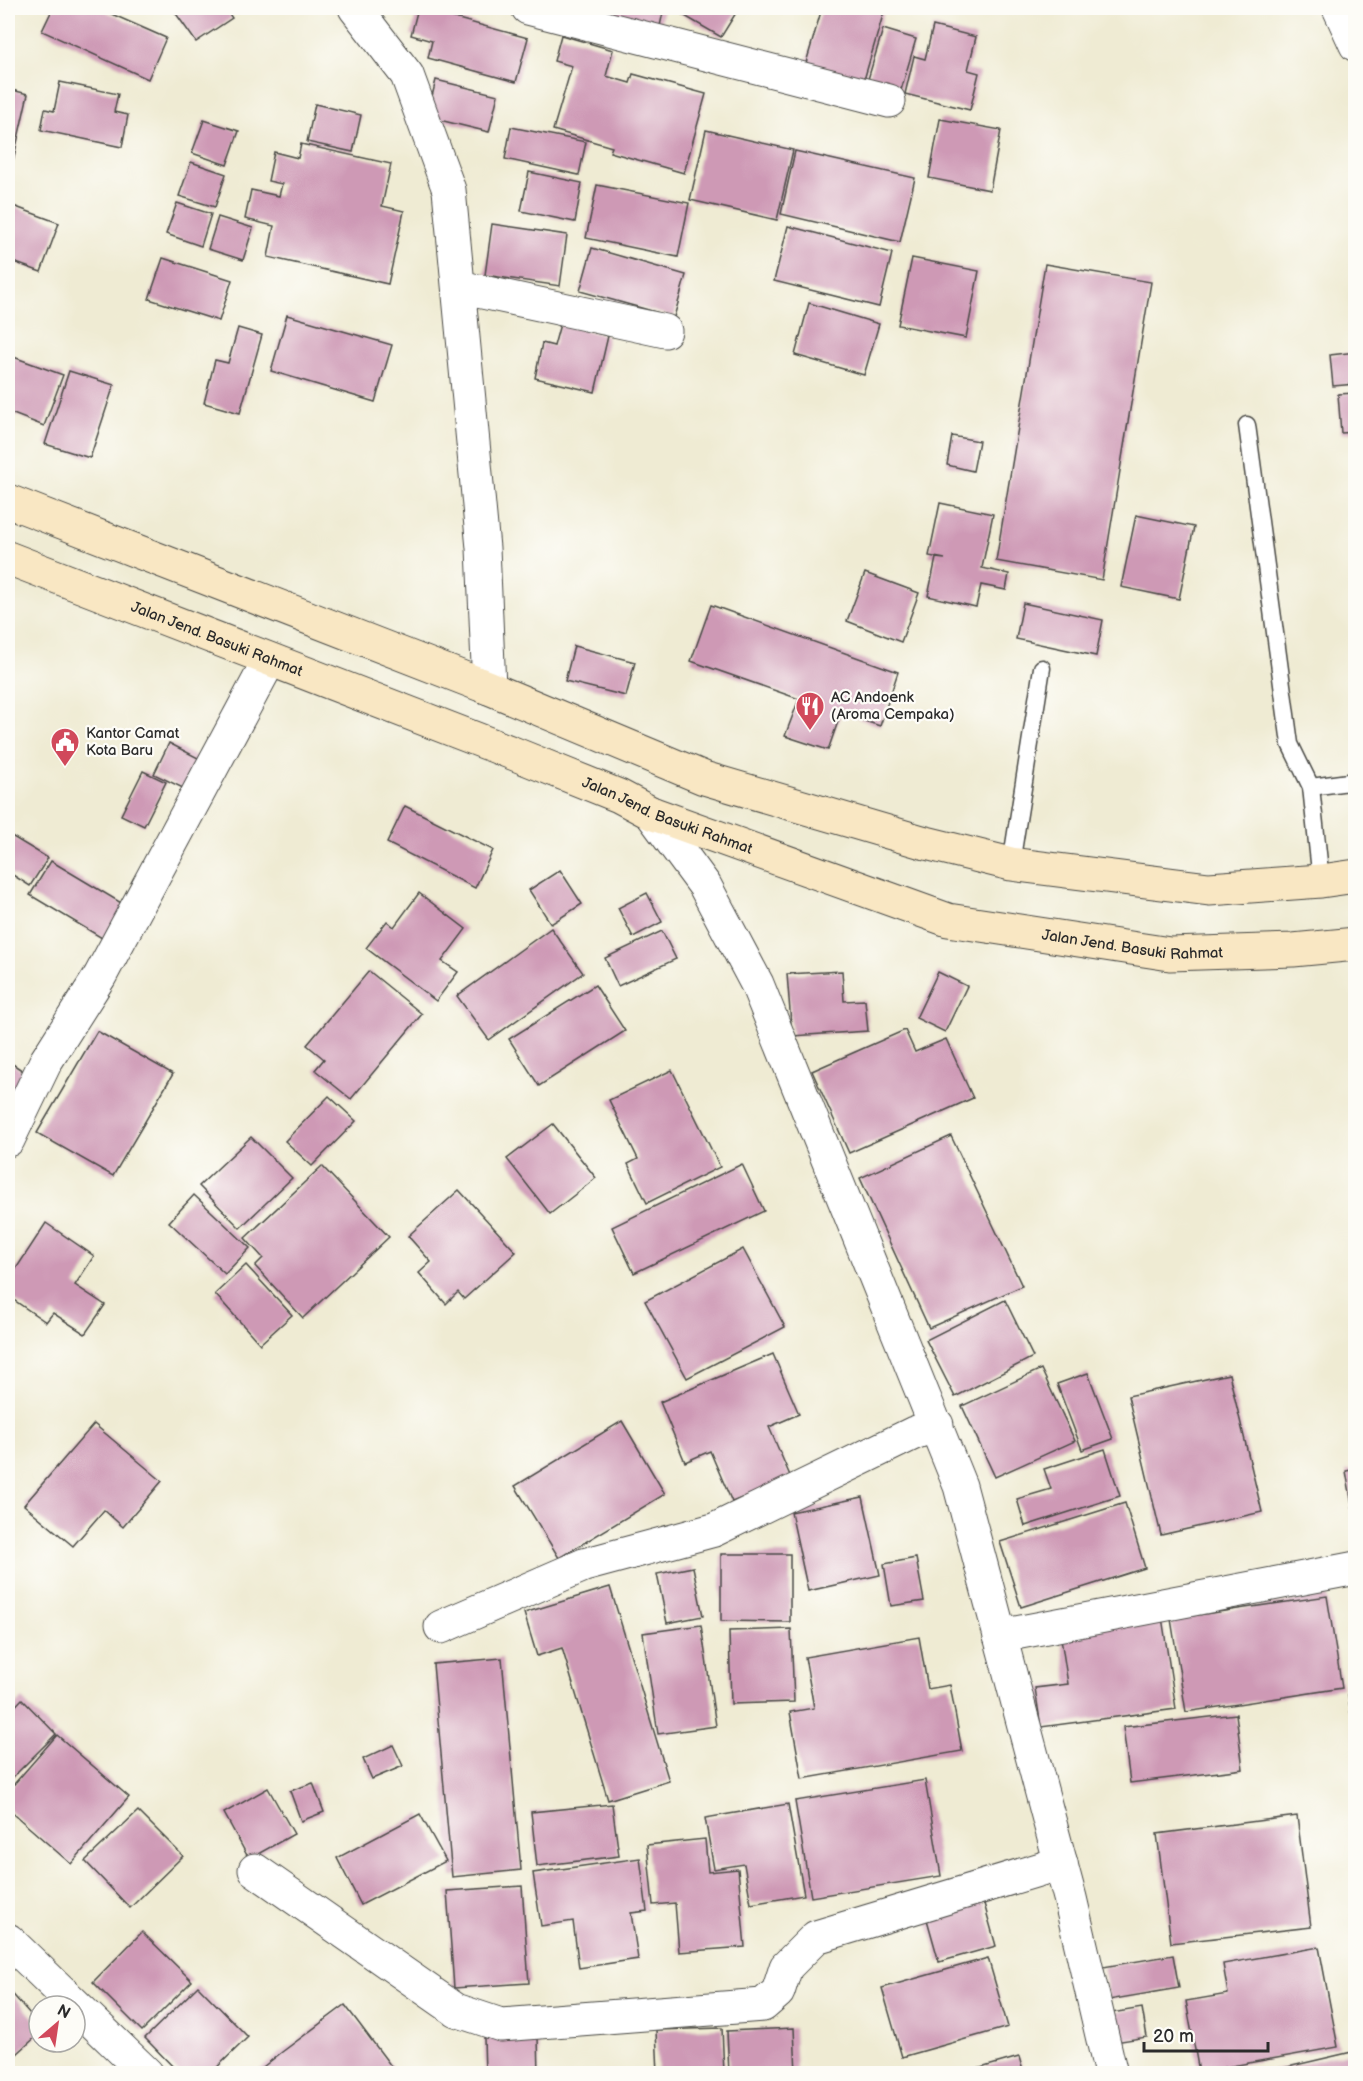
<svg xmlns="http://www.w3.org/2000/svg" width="1363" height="2081" font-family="'Balsamiq Sans',sans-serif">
<rect width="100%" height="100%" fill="#fdfcf7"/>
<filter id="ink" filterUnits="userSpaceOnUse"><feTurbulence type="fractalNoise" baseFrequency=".0167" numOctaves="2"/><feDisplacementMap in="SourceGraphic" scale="12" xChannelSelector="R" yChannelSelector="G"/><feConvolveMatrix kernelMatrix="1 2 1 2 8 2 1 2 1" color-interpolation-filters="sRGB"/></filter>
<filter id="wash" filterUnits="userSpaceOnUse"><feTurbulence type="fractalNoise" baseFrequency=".008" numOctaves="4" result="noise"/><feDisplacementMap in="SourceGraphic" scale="24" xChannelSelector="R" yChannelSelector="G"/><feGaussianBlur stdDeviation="1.35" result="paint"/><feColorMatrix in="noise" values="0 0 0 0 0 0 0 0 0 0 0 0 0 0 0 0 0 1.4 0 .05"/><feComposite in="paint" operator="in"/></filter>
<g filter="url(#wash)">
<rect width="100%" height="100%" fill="#efebd3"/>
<g id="blocks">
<g fill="#ce99b5">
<path d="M53 8H98L166 38 148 79 42 31Z"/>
<path d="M172 8H225L232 18 196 42Z"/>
<path d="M418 8 528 38 516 82 428 58 432 41 411 35Z"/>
<path d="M585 8H664L660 26Z"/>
<path d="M671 8H739L721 37Z"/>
<path d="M822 8H885L864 80 806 63Z"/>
<path d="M933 26 976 37 968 70 979 73 970 110 905 94 914 56 925 59Z"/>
<path d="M883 29 916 39 899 97 866 86Z"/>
<path d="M561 35 613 50 606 76 630 83 633 74 706 94 684 173 610 152 612 147 553 130 572 66 554 61Z"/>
<path d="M436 80 498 95 489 132 427 117Z"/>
<path d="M60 82 118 94 114 112 128 115 122 147 41 130 45 109 54 111Z"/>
<path d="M8 89 28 94 11 170H8Z"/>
<path d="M315 104 361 115 353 152 307 142Z"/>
<path d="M940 119 1001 130 990 190 929 178Z"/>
<path d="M204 120 239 131 227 165 192 153Z"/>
<path d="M511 127 586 142 579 175 505 159Z"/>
<path d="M706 130 793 150 777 220 690 200Z"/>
<path d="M301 144 391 164 382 206 404 211 388 284 268 257 274 226 245 219 251 190 279 196 282 184 268 181 274 152 298 158Z"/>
<path d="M795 151 915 178 900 242 781 214Z"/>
<path d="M191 162 226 174 215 207 179 196Z"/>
<path d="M529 172 582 183 575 222 521 211Z"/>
<path d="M597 185 689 203 678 257 586 238Z"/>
<path d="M177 203 211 214 201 246 166 234Z"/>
<path d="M8 204 59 223 41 272 8 260Z"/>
<path d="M218 217 253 228 243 260 208 249Z"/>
<path d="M492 224 567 235 560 286 485 275Z"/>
<path d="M788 226 892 253 879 307 774 281Z"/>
<path d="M592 248 686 275 674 317 580 291Z"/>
<path d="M163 258 232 280 219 321 149 299Z"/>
<path d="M912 258 979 271 966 338 898 325Z"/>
<path d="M1045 264 1151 282 1102 580 996 561Z"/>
<path d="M809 303 879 324 864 375 795 355Z"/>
<path d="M287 315 392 345 375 402 271 371Z"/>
<path d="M560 324 608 336 595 392 535 378 542 343 554 346Z"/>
<path d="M238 328 262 335 240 413 204 403 215 360 228 363Z"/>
<path d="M1356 352V384L1333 386 1330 355Z"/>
<path d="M8 355 63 375 44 426 8 412Z"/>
<path d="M69 371 114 385 90 458 45 444Z"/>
<path d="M1356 393V432L1341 433 1338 394Z"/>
<path d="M952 436 979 441 973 471 947 465Z"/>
<path d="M940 503 993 514 982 568 1009 574 1006 590 981 585 976 607 928 596 936 558 945 559 929 556Z"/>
<path d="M1136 515 1194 527 1179 599 1121 587Z"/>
<path d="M865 573 919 593 901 642 847 621Z"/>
<path d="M1023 603 1103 620 1096 656 1016 639Z"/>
<path d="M711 605 898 672 880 726 841 713 828 750 785 736 799 699 691 661Z"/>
<path d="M574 646 635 662 626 696 565 681Z"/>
<path d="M169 743 202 760 187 790 154 774Z"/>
<path d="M143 771 166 782 144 826 121 815Z"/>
<path d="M405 806 493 850 475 888 387 843Z"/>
<path d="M8 834 48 858 30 886 8 872Z"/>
<path d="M51 861 133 910 112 944 30 895Z"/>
<path d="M560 870 582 904 551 924 529 890Z"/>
<path d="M419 893 466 929 442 961 458 972 436 1001 366 948 387 921 394 927Z"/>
<path d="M647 893 662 922 633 937 618 908Z"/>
<path d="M551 928 583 973 489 1040 457 996Z"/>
<path d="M662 931 676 959 618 986 605 958Z"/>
<path d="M369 971 422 1014 351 1099 315 1070 324 1059 307 1045Z"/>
<path d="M842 971 844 1001 865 1000 868 1031 792 1036 787 974Z"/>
<path d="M938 972 967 986 945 1032 916 1018Z"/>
<path d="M595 985 625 1031 539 1086 509 1039Z"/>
<path d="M905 1030 915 1052 946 1039 973 1098 849 1153 812 1071Z"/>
<path d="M97 1031 173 1074 113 1176 37 1133Z"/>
<path d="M8 1061 34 1078 8 1111Z"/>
<path d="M672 1070 720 1167 647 1203 628 1164 638 1159 609 1100Z"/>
<path d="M329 1096 356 1121 312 1166 285 1141Z"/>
<path d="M553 1124 596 1178 550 1214 507 1159Z"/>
<path d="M951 1136 1022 1286 929 1328 860 1178Z"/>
<path d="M251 1137 292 1178 240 1228 199 1186Z"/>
<path d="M742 1164 764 1211 634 1273 612 1227Z"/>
<path d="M322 1166 389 1237 303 1318 255 1266 263 1258 245 1238Z"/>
<path d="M459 1190 516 1252 464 1299 458 1292 446 1304 419 1273 431 1262 408 1236Z"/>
<path d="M194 1195 250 1248 225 1274 169 1222Z"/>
<path d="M46 1223 94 1256 75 1285 105 1305 85 1334 53 1313 46 1322 8 1296V1281Z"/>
<path d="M743 1249 785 1327 687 1378 645 1301Z"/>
<path d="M246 1265 292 1315 260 1344 215 1294Z"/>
<path d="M1005 1300 1033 1357 955 1397 926 1340Z"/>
<path d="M773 1354 799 1414 769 1427 791 1478 732 1502 710 1451 685 1462 660 1402Z"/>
<path d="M1041 1369 1075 1441 995 1477 962 1406Z"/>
<path d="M1088 1373 1113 1439 1082 1450 1057 1384Z"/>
<path d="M1229 1374 1262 1512 1161 1535 1128 1396Z"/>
<path d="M622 1421 665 1494 559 1558 515 1486Z"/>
<path d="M94 1424 162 1481 123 1527 104 1510 73 1546 24 1505Z"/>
<path d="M1105 1449 1120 1496 1025 1526 1017 1499 1051 1489 1044 1469Z"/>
<path d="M1356 1469V1515H1354L1346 1471Z"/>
<path d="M863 1497 880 1575 808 1591 791 1512Z"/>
<path d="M1125 1503 1145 1568 1021 1607 1000 1542Z"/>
<path d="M721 1554H790V1622L721 1621Z"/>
<path d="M916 1558 924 1601 891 1606 884 1564Z"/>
<path d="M693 1567 703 1616 667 1623 657 1574Z"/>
<path d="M610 1587 669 1781 608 1800 562 1648 537 1656 524 1613Z"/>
<path d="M1327 1596 1342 1688 1186 1712 1171 1619Z"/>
<path d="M1162 1617 1176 1709 1041 1727 1035 1688 1068 1684 1060 1632Z"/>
<path d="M701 1625 716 1726 658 1734 643 1633Z"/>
<path d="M791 1629 794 1702 731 1704 729 1631Z"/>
<path d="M919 1637 928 1689 950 1685 962 1751 802 1779 790 1712 814 1708 805 1657Z"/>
<path d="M502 1658 521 1870 452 1877 433 1664Z"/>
<path d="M1356 1693V1738H1354L1348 1694Z"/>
<path d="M22 1699 56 1734 8 1782V1714Z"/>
<path d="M1236 1714 1243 1769 1130 1783 1123 1727Z"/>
<path d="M57 1735 129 1797 71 1864 8 1809V1791Z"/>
<path d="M393 1745 403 1766 372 1779 363 1759Z"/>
<path d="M925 1780 941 1876 811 1897 795 1801Z"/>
<path d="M313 1783 324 1812 301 1821 290 1791Z"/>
<path d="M268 1788 294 1834 249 1859 224 1813Z"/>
<path d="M612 1804 619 1856 537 1866 531 1812Z"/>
<path d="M788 1804 804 1895 751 1904 744 1864 714 1869 705 1818Z"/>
<path d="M138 1811 183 1856 130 1908 85 1861Z"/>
<path d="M420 1814 446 1861 361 1905 337 1858Z"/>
<path d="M1297 1816 1311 1927 1171 1943 1157 1834Z"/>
<path d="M705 1839 708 1872 738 1869 745 1947 679 1952 675 1903 653 1905 647 1845Z"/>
<path d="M640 1858 647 1911 631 1913 638 1959 579 1968 573 1921 541 1926 533 1873Z"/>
<path d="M522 1886 529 1983 454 1988 447 1891Z"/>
<path d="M983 1900 996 1946 939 1962 926 1916Z"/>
<path d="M142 1932 192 1981 142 2031 93 1982Z"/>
<path d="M1319 1947 1338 2047 1199 2072 1186 2001 1228 1994 1223 1964Z"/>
<path d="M1173 1955 1179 1988 1109 2000 1103 1967Z"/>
<path d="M988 1958 1008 2027 902 2057 882 1988Z"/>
<path d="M198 1986 248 2037 210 2074H180L145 2038Z"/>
<path d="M8 1989 39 2024V2034L17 2054 8 2044Z"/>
<path d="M345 2005 397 2074H254L282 2052Z"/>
<path d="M1142 2008 1147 2037 1109 2043 1105 2014Z"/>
<path d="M722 2028 724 2074H658L656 2030Z"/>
<path d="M794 2028 796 2074H729L727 2031Z"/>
<path d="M538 2037 539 2074H485L484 2038Z"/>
<path d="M1356 2051V2074H1262V2073Z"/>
<path d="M1019 2057 1024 2074H963V2073Z"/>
</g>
</g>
</g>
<g filter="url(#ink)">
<use href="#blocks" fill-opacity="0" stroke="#484844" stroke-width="1.5"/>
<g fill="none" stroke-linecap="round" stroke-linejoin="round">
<g stroke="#484844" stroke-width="19">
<g id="service">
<path d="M1247 425 1290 744 1311 787 1321 881"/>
<path d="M1311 787 1356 781"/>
<path d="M1011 864 1042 668"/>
</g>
</g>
<g stroke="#484844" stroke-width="35">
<g id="minor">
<path d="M355 8 407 75 449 190 483 548 489 688"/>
<path d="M528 8 889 101"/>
<path d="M1339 8 1356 45"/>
<path d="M459 287 665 331"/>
<path d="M651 813 705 886 757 984 960 1486 1070 1898 1111 2074"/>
<path d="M8 1140 46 1061 100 976 269 661"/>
<path d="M441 1627 584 1565 714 1530 914 1433 937 1425"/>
<path d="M1000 1636 1356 1568"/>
<path d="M255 1870 456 2010 501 2025 763 2005 778 1992 786 1967 816 1937 1061 1863"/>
<path d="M8 1940 147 2074"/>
</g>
</g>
<g stroke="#484844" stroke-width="35">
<g id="secondary">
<path d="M8 501 489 688 704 778 922 842 1011 864 1209 889 1321 881 1356 876"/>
<path id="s1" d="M8 558 515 754 619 796 651 813 948 920 1170 954 1293 950 1356 944"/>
</g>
</g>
<use href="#service" stroke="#fff" stroke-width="16"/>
<use href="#minor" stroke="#fff" stroke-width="33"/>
<use href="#secondary" stroke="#f9e7c3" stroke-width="33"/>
</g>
</g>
<defs>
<g id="restaurant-pin" transform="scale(1.5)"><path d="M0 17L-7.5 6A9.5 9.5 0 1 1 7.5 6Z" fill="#d1495b" stroke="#fdfcf7"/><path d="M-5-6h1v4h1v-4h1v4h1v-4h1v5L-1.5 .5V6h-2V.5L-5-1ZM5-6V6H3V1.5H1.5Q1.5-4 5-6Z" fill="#fff"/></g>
<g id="civic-pin" transform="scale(1.5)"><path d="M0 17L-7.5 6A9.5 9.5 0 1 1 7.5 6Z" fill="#d1495b" stroke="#fdfcf7"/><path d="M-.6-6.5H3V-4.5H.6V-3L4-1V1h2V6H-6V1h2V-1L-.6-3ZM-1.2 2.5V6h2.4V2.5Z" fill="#fff"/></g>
</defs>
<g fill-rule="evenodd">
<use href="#restaurant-pin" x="810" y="706"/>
<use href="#civic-pin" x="65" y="742"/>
</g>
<g text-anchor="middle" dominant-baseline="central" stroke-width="4.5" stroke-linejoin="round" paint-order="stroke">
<g font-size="15" fill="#2b2b2b" stroke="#fdfcf7">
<text stroke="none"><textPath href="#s1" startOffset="224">Jalan Jend. Basuki Rahmat</textPath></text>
<text stroke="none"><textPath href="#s1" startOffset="708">Jalan Jend. Basuki Rahmat</textPath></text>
<text stroke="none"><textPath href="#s1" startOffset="1194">Jalan Jend. Basuki Rahmat</textPath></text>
</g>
<g font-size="15" fill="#2b2b2b" stroke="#fdfcf7" text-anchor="start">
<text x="831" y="697">AC Andoenk<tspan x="831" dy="17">(Aroma Cempaka)</tspan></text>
<text x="86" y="733">Kantor Camat<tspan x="86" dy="17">Kota Baru</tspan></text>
</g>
</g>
<rect width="1363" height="2081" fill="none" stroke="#fdfcf7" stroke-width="30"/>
<g transform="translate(57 2024) rotate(29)"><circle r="28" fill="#fdfcf7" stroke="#a9a8a5" stroke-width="1.5"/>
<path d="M0-4.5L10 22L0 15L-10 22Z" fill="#d1495b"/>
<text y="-9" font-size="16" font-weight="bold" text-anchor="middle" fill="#2b2b2b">N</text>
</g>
<path d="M1144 2042v9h124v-9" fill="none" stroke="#2b2b2b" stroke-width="3"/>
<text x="1153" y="2042" font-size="18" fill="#2b2b2b" stroke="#fdfcf7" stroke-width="4.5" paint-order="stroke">20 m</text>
</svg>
